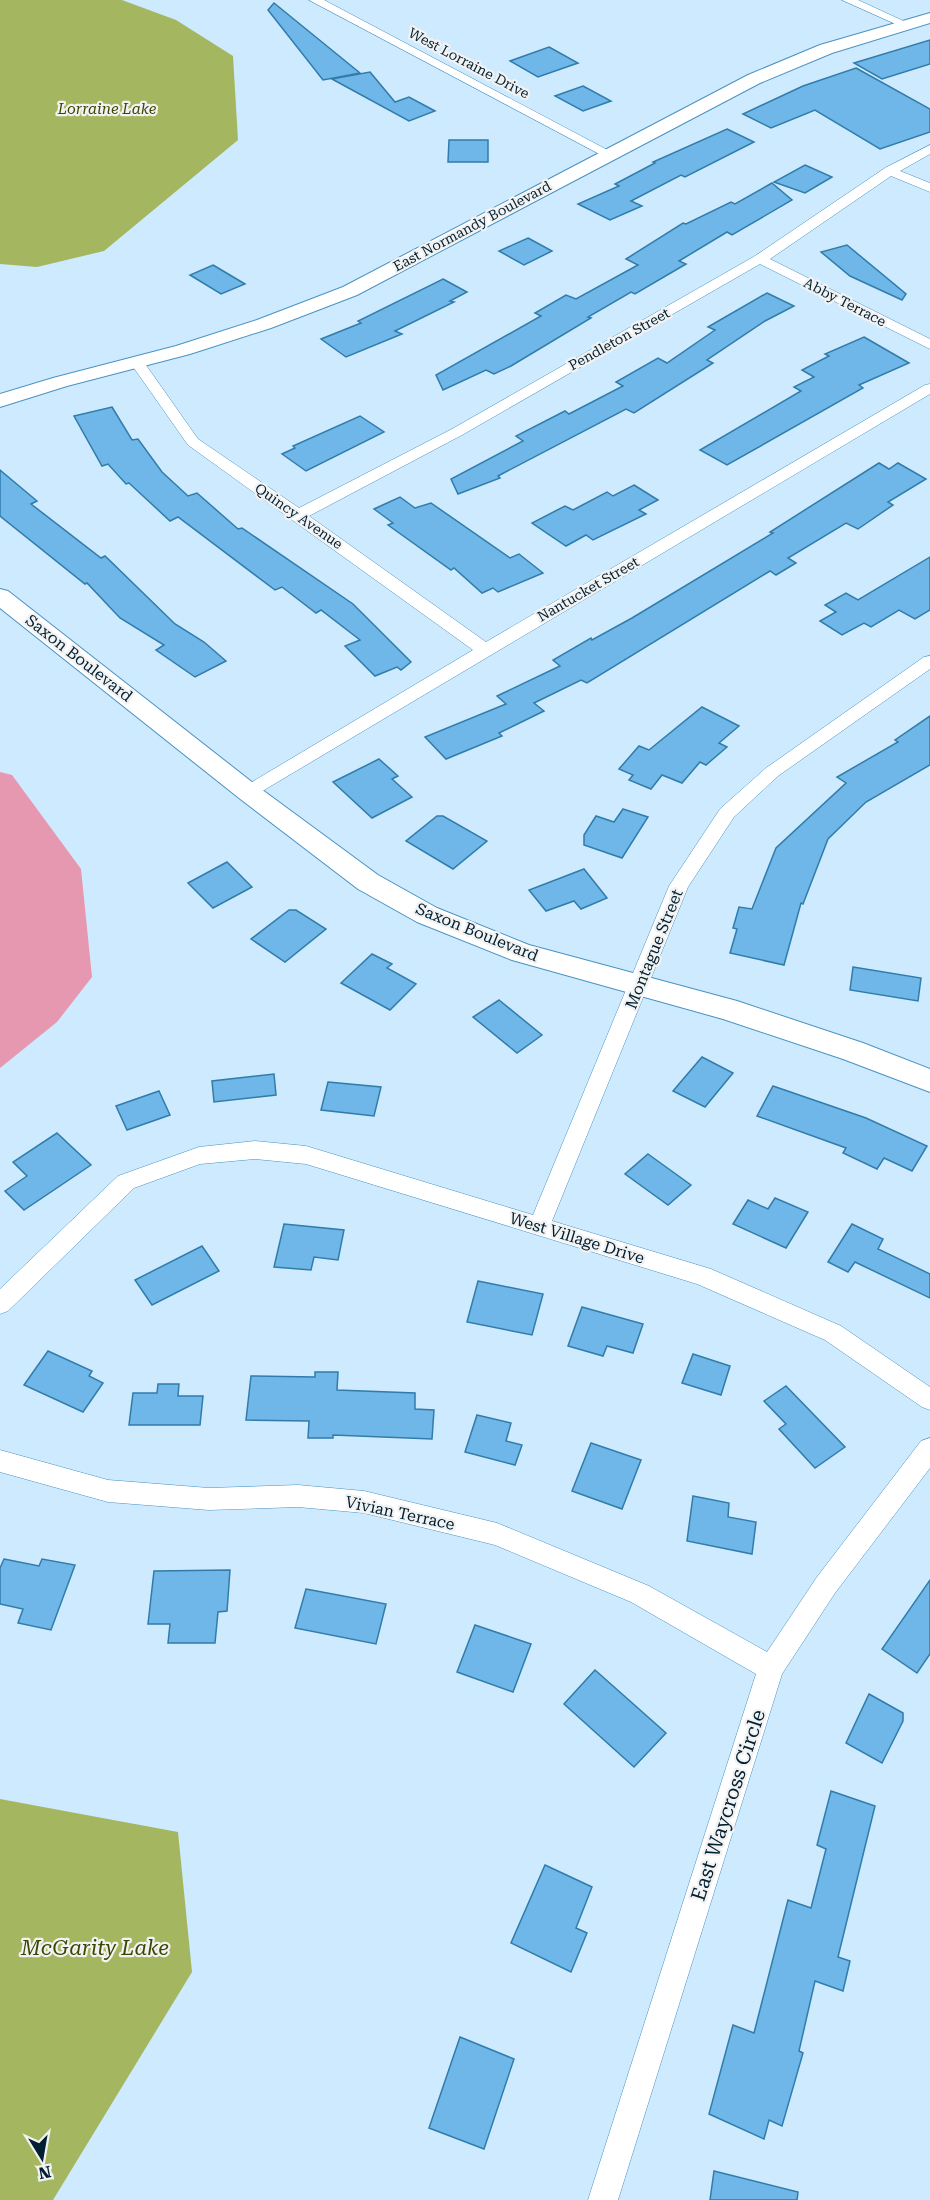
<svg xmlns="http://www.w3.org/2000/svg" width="930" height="2200" font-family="'Roboto Serif',serif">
<rect width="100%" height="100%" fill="#ceeafe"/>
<path fill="#e598b0" d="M0 772 12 775 81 869 92 977 57 1022 0 1068Z"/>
<g fill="#a4b760">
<path d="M0 0H122L176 20 233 56 238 140 104 251 37 267 0 264Z"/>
<path d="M0 1799 178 1832 192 1972 53 2200H0Z"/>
</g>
<g fill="#6eb7e8" stroke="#317caa" stroke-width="1.5">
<path d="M274 3 360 73 323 80 268 10Z"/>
<path d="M930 40V64L882 79 854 63Z"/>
<path d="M549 47 578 63 538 77 510 61Z"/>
<path d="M856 68 930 109V132L880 149 815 110 771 128 743 114 803 86Z"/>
<path d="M370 72 395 102 409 97 435 111 409 121 332 79Z"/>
<path d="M583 86 611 101 583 111 555 96Z"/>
<path d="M727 129 754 142 685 177 681 175 631 201 642 206 610 220 578 204 619 186 615 184 655 163 653 162Z"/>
<path d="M449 140H488V162H448Z"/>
<path d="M805 165 832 177 805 193 774 182Z"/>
<path d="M772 183 792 200 732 235 727 232 679 261 686 264 635 294 631 292 588 317 591 318 511 366 494 374 486 370 443 390 436 375 541 316 535 313 566 295 576 299 638 265 626 259 683 223 686 224 731 202 735 204Z"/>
<path d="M528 238 552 251 524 265 499 251Z"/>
<path d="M847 245 906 294 902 300 850 276 821 252Z"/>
<path d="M213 265 245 284 221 294 190 275Z"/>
<path d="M443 279 467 292 450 301 454 302 395 331 402 334 346 357 321 339 361 323 358 321Z"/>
<path d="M767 293 794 306 765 321 707 360 713 363 634 413 626 409 498 476 500 478 458 494 451 479 523 441 516 436 565 411 569 414 623 386 616 382 658 358 667 363 715 330 708 327Z"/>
<path d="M864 337 909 363 859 385 863 388 727 465 700 450 801 391 794 387 814 377 802 370 829 356 825 354Z"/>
<path d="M112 407 132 440 138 439 162 472 188 496 197 493 238 529 242 528 353 604 411 662 401 670 397 667 375 676 345 646 360 640 321 610 316 613 282 587 275 590 178 517 170 521 129 483 126 484 108 464 102 466 74 416Z"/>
<path d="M360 416 384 432 306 471 282 454 295 448 293 446Z"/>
<path d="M879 463 889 469 898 463 926 479 888 502 893 505 858 529 846 523 788 558 796 563 776 575 770 571 587 683 581 680 534 703 544 711 499 733 502 736 446 759 425 737 506 704 497 696 560 666 553 660 591 638 592 640 632 618 773 533 770 532Z"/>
<path d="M0 470 37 501 31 504 101 558 105 556 175 624 204 642 226 661 195 677 156 650 164 645 120 618 87 583 85 584 0 516Z"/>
<path d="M634 485 658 500 639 510 646 514 593 540 586 535 566 546 532 523 565 506 573 510 607 492 613 496Z"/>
<path d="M400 497 415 508 431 503 510 558 519 554 543 573 498 592 493 588 482 593 454 568 451 570 388 525 393 523 374 509Z"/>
<path d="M930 557V610L915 619 899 610 871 627 864 623 842 635 820 621 836 612 825 605 846 593 858 600Z"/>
<path d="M702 707 739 726 719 743 727 747 706 765 700 762 682 783 662 775 651 789 629 780 633 775 619 769 639 746 649 750Z"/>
<path d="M930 716V765L866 802 828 839 803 904 801 903 784 965 730 953 737 929 733 928 739 907 752 909 776 848 846 783 837 777 898 742 895 740Z"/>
<path d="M379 759 398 776 392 779 412 797 372 818 333 782Z"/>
<path d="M623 809 648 817 622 858 584 845V835L596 816 614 822Z"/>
<path d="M437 816H443L487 841 453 869 406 841Z"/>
<path d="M227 862 252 887 213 908 188 883Z"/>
<path d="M584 869 607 898 581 909 574 901 546 911 529 890Z"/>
<path d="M289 910H296L326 929 285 962 251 939Z"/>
<path d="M372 954 392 964 387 968 416 984 390 1010 341 983Z"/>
<path d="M853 967 921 978 918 1001 850 990Z"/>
<path d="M499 1000 542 1035 517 1053 473 1017Z"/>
<path d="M702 1057 733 1073 705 1107 673 1091Z"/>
<path d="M274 1074 276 1095 214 1102 212 1081Z"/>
<path d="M328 1082 381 1087 374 1116 321 1110Z"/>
<path d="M773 1086 866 1118 927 1146 912 1171 884 1158 877 1169 843 1153 846 1148 757 1116Z"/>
<path d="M159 1091 170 1115 127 1130 116 1106Z"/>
<path d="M57 1133 91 1165 24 1210 5 1191 27 1176 13 1162Z"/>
<path d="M648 1154 691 1185 668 1205 625 1174Z"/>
<path d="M775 1198 808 1212 786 1248 733 1224 748 1200 768 1209Z"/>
<path d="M284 1224 344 1230 338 1260 314 1257 311 1270 274 1267Z"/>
<path d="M852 1224 883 1239 878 1249 930 1274V1298L855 1262 848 1272 828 1262Z"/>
<path d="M202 1246 219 1271 152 1305 135 1280Z"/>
<path d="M478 1281 543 1294 532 1335 467 1322Z"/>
<path d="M582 1307 643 1324 633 1353 607 1346 603 1356 568 1346Z"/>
<path d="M48 1351 92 1371 89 1376 103 1383 83 1412 24 1385Z"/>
<path d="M693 1354 730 1366 721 1395 682 1383Z"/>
<path d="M315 1372H338L337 1390 415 1393V1409L434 1410 432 1439 333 1435V1438H308L309 1421 246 1420 251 1376 315 1377Z"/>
<path d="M158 1384H179L178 1396H203L200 1425H129L133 1393H157Z"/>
<path d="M786 1386 845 1447 815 1468 779 1429 786 1424 764 1401Z"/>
<path d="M477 1415 511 1423 506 1441 522 1445 515 1465 465 1452Z"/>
<path d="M591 1443 641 1460 622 1509 572 1491Z"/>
<path d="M693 1496 729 1503 728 1517 756 1522 752 1554 687 1541Z"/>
<path d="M4 1559 39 1566 42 1559 75 1565 51 1630 18 1623 23 1609 0 1604V1568Z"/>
<path d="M230 1570 227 1611 218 1612 215 1643H168L170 1624H148L154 1571Z"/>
<path d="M930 1580V1654L917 1673 882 1649Z"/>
<path d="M306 1589 386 1604 376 1644 295 1628Z"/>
<path d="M475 1625 531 1644 513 1692 457 1672Z"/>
<path d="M595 1670 666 1733 634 1767 564 1704Z"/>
<path d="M869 1694 903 1713V1721L882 1763 846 1743Z"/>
<path d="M831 1791 875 1806 838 1957 850 1961 843 1991 815 1981 799 2051 803 2053 782 2126 769 2120 764 2139 709 2114 733 2025 754 2033 788 1900 811 1908 826 1849 817 1845Z"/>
<path d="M545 1865 592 1887 576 1928 587 1933 571 1972 511 1943Z"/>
<path d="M460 2037 514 2059 484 2149 429 2128Z"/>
<path d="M714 2171 798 2192 797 2200H710Z"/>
</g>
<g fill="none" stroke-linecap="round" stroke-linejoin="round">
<g stroke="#4992c2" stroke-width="1">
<g id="street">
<path d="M309 0H324L615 154 613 157H605Z"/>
<path d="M842 0H858L910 24 908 26H900Z"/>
<path d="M930 145V154L900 171 930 183V192L891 176 770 259 930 339V349L760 264 462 435 309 516 486 642 925 385 930 384V394L254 796 248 798 242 796 239 792 242 788 473 650 188 445 129 361 131 358H141L198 439 299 508 452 429 755 256 885 168Z"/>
<path d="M930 656V669L778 776 734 817 688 887 552 1221 711 1269 841 1326 930 1387V1410L922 1407 825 1340 697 1284 306 1164 255 1159 200 1164 134 1188 8 1311 0 1314V1289L118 1176 199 1147 255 1141 306 1146 533 1215 669 886 720 809 766 768 924 657Z"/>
<path d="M930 1438V1468L835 1593 782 1674 618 2200H588L756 1674 631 1602 495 1545 364 1513 298 1507 209 1510 108 1502 0 1472V1450L108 1480 209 1488 298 1485 364 1491 497 1523 649 1586 767 1652 817 1577 921 1441Z"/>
</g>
</g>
<g stroke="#4992c2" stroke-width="2">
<g id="secondary">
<path d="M930 13V23L832 53 760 83 357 295 271 328 190 354 67 386 0 407V394L53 378 176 346 257 320 343 287 748 75 820 45Z"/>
<path d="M0 589 8 591 257 786 378 875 437 908 529 945 737 1001 863 1043 930 1069V1092L843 1059 723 1019 512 960 417 922 358 889 239 798 0 608Z"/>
</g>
</g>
<use href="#street" fill="#fff" fill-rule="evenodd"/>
<use href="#secondary" fill="#fff" fill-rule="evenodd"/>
</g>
<g text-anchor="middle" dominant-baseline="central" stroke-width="4.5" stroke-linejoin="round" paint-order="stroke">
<g font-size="14" fill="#001f31" stroke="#f2f2f2">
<text transform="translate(469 63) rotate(28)">West Lorraine Drive</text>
<text transform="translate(472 226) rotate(-28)">East Normandy Boulevard</text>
<text transform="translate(845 302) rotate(27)">Abby Terrace</text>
<text transform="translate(619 339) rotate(-29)">Pendleton Street</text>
<text transform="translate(299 516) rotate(35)">Quincy Avenue</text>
<text transform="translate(588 589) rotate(-30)">Nantucket Street</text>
</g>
<g font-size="15" font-style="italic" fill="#3b4701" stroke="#f2f2f2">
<text x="107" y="109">Lorraine Lake</text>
</g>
<g font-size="16" fill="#001f31" stroke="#f2f2f2">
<text transform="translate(79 658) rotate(38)">Saxon Boulevard</text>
<text transform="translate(477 932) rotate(22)">Saxon Boulevard</text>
<text transform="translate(654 949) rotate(-68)">Montague Street</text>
<text transform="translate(577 1238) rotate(17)">West Village Drive</text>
<text transform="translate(400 1513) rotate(12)">Vivian Terrace</text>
</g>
<g font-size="20" fill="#001f31" stroke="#f2f2f2">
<text transform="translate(728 1805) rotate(-72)">East Waycross Circle</text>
</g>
<g font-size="21" font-style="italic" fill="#3b4701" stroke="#f2f2f2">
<text x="95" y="1948">McGarity Lake</text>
</g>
</g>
<g transform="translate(42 2158) rotate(169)" stroke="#f2f2f2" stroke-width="4.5" paint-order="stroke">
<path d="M0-4.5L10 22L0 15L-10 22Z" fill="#001f31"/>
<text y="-9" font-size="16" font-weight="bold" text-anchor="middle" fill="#001f31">N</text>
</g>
</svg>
